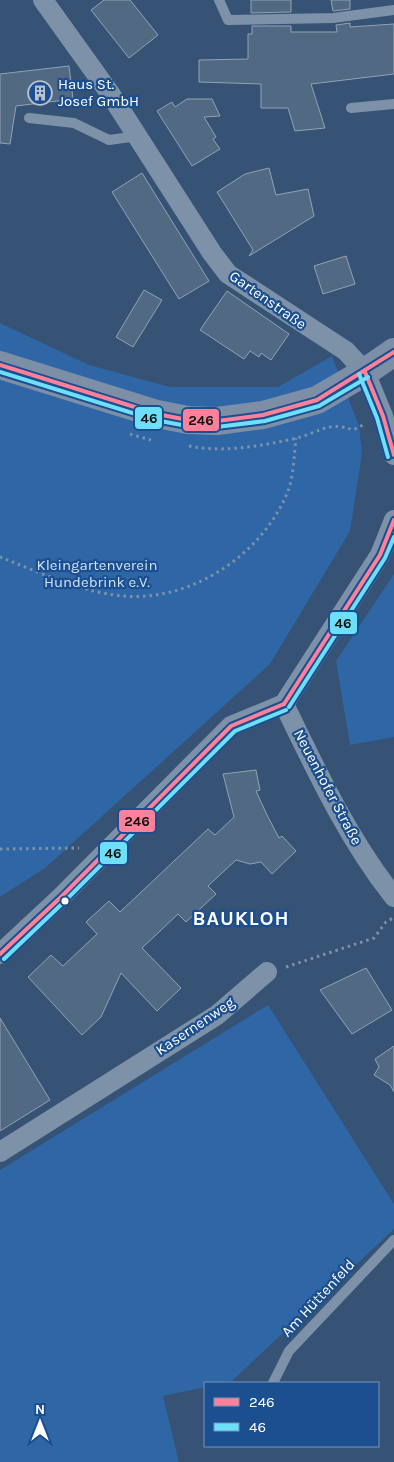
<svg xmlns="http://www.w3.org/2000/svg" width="394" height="1462" font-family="Karla,sans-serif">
<rect width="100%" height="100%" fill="#365274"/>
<g fill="#2f66a5">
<path d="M0 323 89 365 170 387H278L332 356 359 426 362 453 350 531 270 664 45 868 0 897Z"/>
<path d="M394 574V737L350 745 336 661Z"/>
<path d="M268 1005 394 1204V1229L232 1381 205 1383V1387L163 1396 179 1462H0V1170Z"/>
</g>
<g fill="#526984" stroke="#92a2b6">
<path d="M104 0H130L158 35 129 58 91 10Z"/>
<path d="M251 0H291V12L251 13Z"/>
<path d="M331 0H350V9L333 11Z"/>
<path d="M350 23V27L394 24V74L311 84 325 128 295 131 288 108H261V84L199 82V60L248 59V34H252V26H291V32H337L336 25Z"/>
<path d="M69 66 73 99 16 106 10 144 0 143V74Z"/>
<path d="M187 99H212L220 116 204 117 216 137 213 139 220 149 192 166 157 111 172 102 175 107Z"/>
<path d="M269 168 276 195 308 189 314 216 249 256 253 250 217 192 245 174Z"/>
<path d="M142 173 209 281 179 299 112 192Z"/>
<path d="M346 256 355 284 323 294 314 266Z"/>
<path d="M144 290 162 300 133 347 116 337Z"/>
<path d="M227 291 289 334 271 360 261 353 259 357 250 351 244 359 200 330Z"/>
<path d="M256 770 260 790 256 791 267 815 279 838 282 836 296 851 272 874 261 862 250 864 236 860 208 886 216 894 186 922 178 914 142 948 181 988 157 1011 121 973 101 1017 82 1035 28 977 51 955 63 966 97 934 86 922 109 901 120 912 208 829 215 835 234 817 223 774Z"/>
<path d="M366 968 392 1010 352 1034 320 990Z"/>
<path d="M0 1018 50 1100 0 1131Z"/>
<path d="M394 1046V1092L390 1085 374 1075 379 1067 375 1059Z"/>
</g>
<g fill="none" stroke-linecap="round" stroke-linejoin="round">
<g stroke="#7d92a8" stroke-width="3" stroke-dasharray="2.5 4" stroke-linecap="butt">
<path d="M130 434 151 440"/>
<path d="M189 446C224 453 259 446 293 439 317 434 328 420 353 430L365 424"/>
<path d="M0 557C39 572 80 592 123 596 192 602 263 554 288 491 294 475 294 454 296 438"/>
<path d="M0 849 79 848"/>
<path d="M286 967 374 938 386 922 393 918"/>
</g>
<g stroke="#7d92a8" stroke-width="10">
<path d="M219 0 228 20 333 18 394 10"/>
<path d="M351 108 394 104"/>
<path d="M29 118 74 123 109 140 138 136"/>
<path d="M273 1383 289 1351 394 1240"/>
</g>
<g stroke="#7d92a8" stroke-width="20">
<path d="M43 0 109 92 212 253 228 274 346 351 365 372 383 416 394 455"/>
<path d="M284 704C316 770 348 839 394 897"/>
<path d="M284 704 380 555 394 520"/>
<path d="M0 954 61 897 231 726 284 704"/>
<path d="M0 1152 217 1015 267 972"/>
</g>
<path stroke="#7d8ea7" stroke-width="28" d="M0 365 157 414 188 420 217 421 263 415 317 400 365 372 394 352"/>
<g stroke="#1b4f8f" stroke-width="8">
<g id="bus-1">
<path d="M0 365 157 414 188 420 217 421 263 415 317 400 394 352"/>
<path d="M365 372 383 416 394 455"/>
<path d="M284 704 380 555 394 520"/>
<path d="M0 954 61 897 231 726 284 704"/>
</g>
</g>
<g stroke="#1b4f8f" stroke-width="8">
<g id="bus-2">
<path d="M0 372 155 420 187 426 217 427 265 421 319 406 368 377"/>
<path d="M359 374 377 418 388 457"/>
<path d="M289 707 385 558 394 537"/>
<path d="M4 959 65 901 235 731 286 710"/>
</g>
</g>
<use href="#bus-1" stroke="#ff8098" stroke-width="4"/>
<use href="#bus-2" stroke="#6ddff8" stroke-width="4"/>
</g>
<defs>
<g id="building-ring" transform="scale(1.25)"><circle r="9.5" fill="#1b4f8f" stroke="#b9c2ce" stroke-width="1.5"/><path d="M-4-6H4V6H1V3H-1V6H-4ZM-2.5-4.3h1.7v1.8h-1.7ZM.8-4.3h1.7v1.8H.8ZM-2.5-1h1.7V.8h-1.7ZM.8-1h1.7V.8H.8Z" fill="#b9c2ce"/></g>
</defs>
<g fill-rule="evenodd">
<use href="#building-ring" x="40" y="93"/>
</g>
<circle fill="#fff" stroke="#1b4f8f" stroke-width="2" cx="65" cy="901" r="4.5"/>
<g text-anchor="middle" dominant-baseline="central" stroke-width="4.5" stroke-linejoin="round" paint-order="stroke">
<g font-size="15" fill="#fff" stroke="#1b4f8f" text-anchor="start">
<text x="58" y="84">Haus St.<tspan x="58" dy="17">Josef GmbH</tspan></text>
</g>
<g font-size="15" fill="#fff" stroke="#1b4f8f">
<text transform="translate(268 300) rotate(35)">Gartenstraße</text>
<text transform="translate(328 787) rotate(62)">Neuenhofer Straße</text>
<text transform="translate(195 1026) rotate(-34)">Kasernenweg</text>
<text transform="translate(318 1298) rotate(-47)">Am Hüttenfeld</text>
</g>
<g font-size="15" fill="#cfe3fa" stroke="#1b4f8f">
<text x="97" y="565">Kleingartenverein<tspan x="97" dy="17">Hundebrink e.V.</tspan></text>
</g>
<g font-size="20" font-weight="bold" letter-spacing="1" fill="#fff" stroke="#1b4f8f">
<text x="241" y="918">BAUKLOH</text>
</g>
</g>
<g stroke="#1b4f8f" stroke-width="2">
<rect x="134" y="406" width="29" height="24" rx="5" fill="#6ddff8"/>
<rect x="182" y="408" width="38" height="24" rx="5" fill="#ff8098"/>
<rect x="329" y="611" width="29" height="24" rx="5" fill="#6ddff8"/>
<rect x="118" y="809" width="38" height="24" rx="5" fill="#ff8098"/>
<rect x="99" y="841" width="29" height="24" rx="5" fill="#6ddff8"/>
</g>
<g font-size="14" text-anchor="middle" font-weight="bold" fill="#111">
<text x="149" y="423">46</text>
<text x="201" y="425">246</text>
<text x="343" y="628">46</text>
<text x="137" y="826">246</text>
<text x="113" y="858">46</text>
</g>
<rect x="204" y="1382" width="175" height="65" fill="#1b4f8f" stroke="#7695bc"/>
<rect x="214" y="1398" width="25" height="8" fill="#ff8098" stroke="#7695bc"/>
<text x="249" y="1407" font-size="15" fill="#ffffff">246</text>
<rect x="214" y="1423" width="25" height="8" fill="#6ddff8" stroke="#7695bc"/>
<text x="249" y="1432" font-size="15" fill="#ffffff">46</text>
<g transform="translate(40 1422)" stroke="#1b4f8f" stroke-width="4" paint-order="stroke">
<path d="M0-4L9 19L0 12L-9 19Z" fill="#ffffff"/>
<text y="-8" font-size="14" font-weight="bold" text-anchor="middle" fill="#ffffff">N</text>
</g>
</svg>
